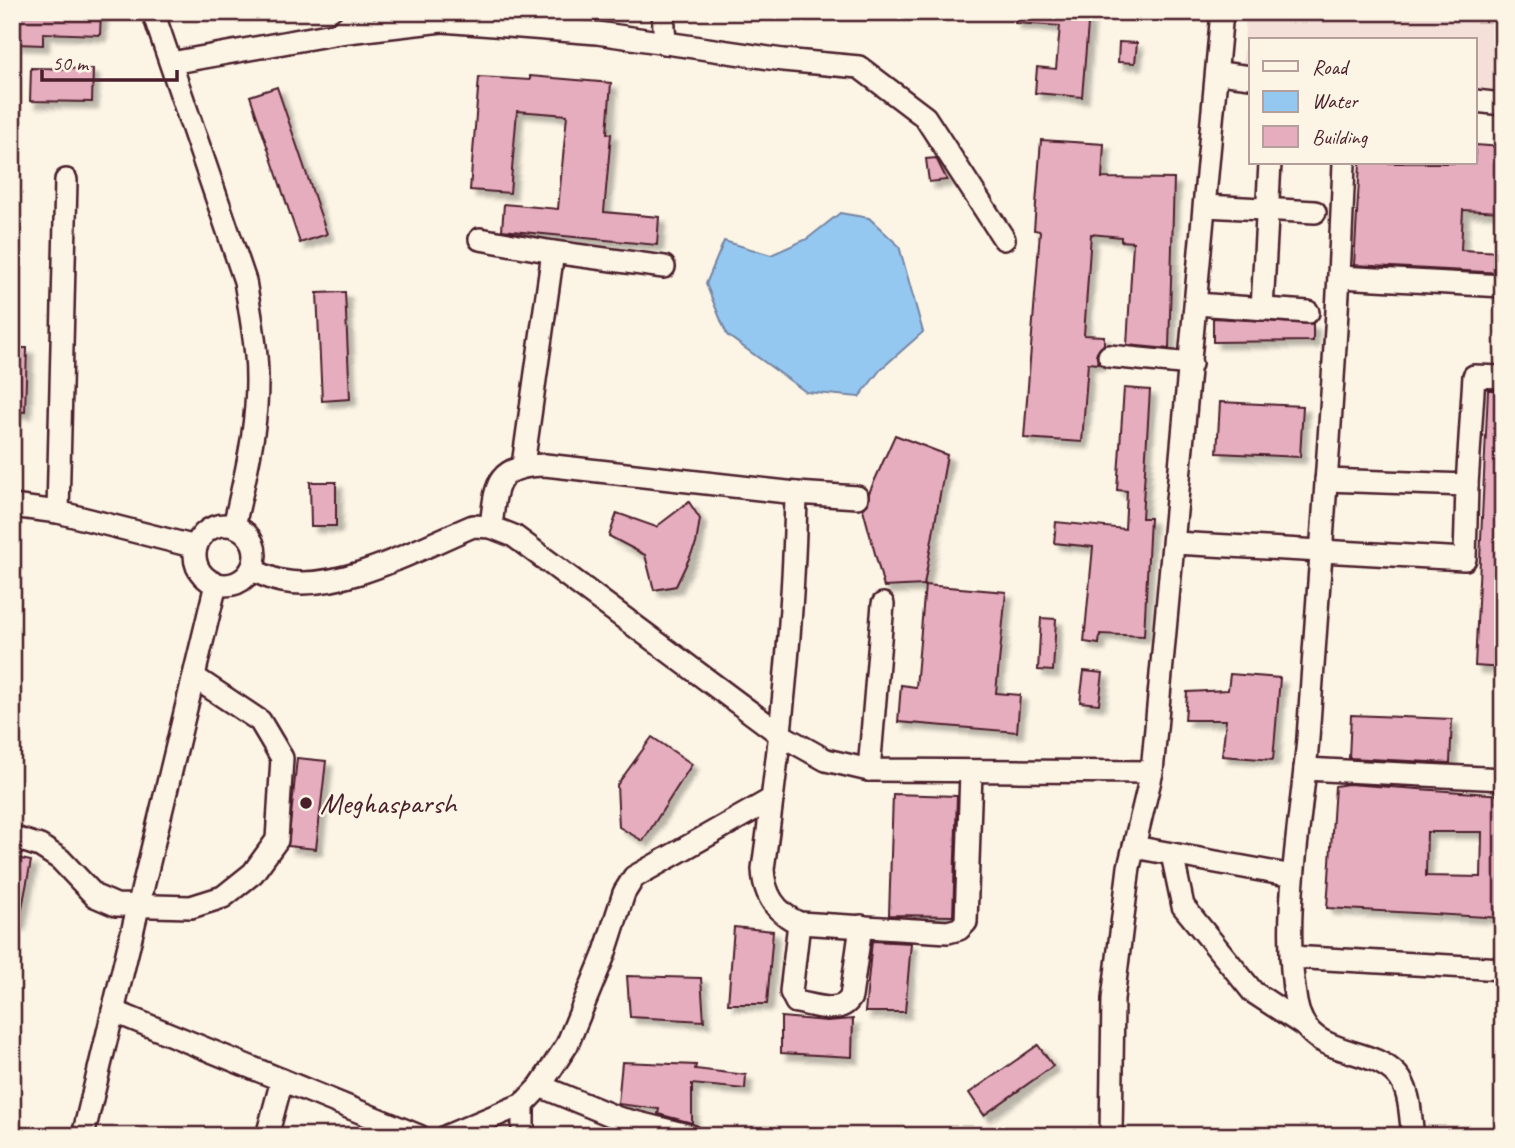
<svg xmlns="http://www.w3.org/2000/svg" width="1515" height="1148" font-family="Caveat,sans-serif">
<defs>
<filter id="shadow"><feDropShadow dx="6" dy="6" stdDeviation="2" flood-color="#0004"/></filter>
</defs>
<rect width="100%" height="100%" fill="#fcf5e5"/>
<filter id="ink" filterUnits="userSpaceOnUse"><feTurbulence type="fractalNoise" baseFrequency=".0143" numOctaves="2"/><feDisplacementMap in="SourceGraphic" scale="14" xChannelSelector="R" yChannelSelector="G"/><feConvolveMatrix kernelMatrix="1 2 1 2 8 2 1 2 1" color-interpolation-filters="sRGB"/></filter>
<g filter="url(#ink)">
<path fill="#f5dfd9" d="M1246 12H1503V90L1475 88V40H1251V79L1242 78Z"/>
<path fill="#94c8f1" stroke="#7684a2" stroke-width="2" d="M840 213 869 218 899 246 923 332 881 369 859 397 806 392 727 335 706 284 724 241 771 255 807 239Z"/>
<g fill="#e6adbe" stroke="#4a1f2b" stroke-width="2" fill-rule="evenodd" filter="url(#shadow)">
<path d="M18 12H101L100 35 43 33V45L16 44Z"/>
<path d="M1016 12H1089L1082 97 1035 93 1037 67 1056 69 1060 26 1015 23Z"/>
<path d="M1119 42 1137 43 1135 63 1118 62Z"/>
<path d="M31 68 93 69 92 102 30 101Z"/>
<path d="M530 76 611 83 607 133 611 134 604 212 659 217 657 245 502 230 504 204 558 209 567 115 517 111 510 193 470 190 479 77 530 80Z"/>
<path d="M277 87 327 234 300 243 250 96Z"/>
<path d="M1041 140 1104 144 1102 178 1174 179 1169 349 1127 345 1133 242 1121 241V237L1091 234 1084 335 1104 336V344L1096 354 1099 364 1088 363 1082 442 1024 438 1040 231 1034 230Z"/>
<path d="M1475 145 1503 147V212L1463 210 1461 250 1503 252V273L1354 265 1360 163H1475Z"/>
<path d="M936 158 947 180 929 182 926 159Z"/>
<path d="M345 292 350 399 322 401 317 293Z"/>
<path d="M1213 318 1313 324V341L1213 342Z"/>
<path d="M12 348H27L25 412 12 411Z"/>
<path d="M1124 388 1150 390 1142 518H1150L1144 636 1100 634 1099 644 1084 642 1093 547 1054 543 1056 522 1125 529 1127 491 1117 490Z"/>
<path d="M1488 390H1503V668L1475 666Z"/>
<path d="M1220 402 1303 406 1300 457 1217 453Z"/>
<path d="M895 435 947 455 924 585 884 587 863 509 868 504 869 493Z"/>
<path d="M310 482H336V526H311Z"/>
<path d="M689 502 700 519 696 544 676 586 654 590 645 555 609 536 617 513 656 527Z"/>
<path d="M925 585 1006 592 996 693 1020 695 1017 732 898 722 901 685 916 687Z"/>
<path d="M1041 618 1056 619 1053 671 1038 670Z"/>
<path d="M1084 671 1103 673 1099 704 1080 702Z"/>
<path d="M1230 674 1280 678 1273 760 1222 756 1226 720H1185L1187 692 1228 690Z"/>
<path d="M1351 715 1452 719 1450 763 1349 758Z"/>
<path d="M652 737 692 764 643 841 619 827 617 785Z"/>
<path d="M297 758 326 761 316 849 288 846Z"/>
<path d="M1348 784 1503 795V918L1327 908 1335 786ZM1427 832H1482L1481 877 1426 876Z"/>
<path d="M893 794 957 796 953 916 889 915Z"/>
<path d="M12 857 31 861 19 924 12 923Z"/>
<path d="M734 927 773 931 767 1004H728Z"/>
<path d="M872 941 911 943 905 1012H865Z"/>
<path d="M627 976 701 978 704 1021 630 1017Z"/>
<path d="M781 1017 827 1021 853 1019 852 1057 781 1053Z"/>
<path d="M1038 1045 1053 1066 984 1115 969 1093Z"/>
<path d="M622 1062 696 1065 695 1069 746 1075 745 1089 692 1084V1123L658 1114 659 1109 618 1104Z"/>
</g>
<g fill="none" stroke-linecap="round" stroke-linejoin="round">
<g stroke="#4a1f2b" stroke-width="26">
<g id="minor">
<path d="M153 12 245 281C249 306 254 331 256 356 261 414 247 470 234 526"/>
<path d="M663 12 665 43"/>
<path d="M339 33 442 21 597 33 783 60 859 67 925 117 1004 239"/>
<path d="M171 63 339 33 365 12"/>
<path d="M1219 73 1251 77"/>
<path d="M1475 101 1503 104"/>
<path d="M1344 163C1337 355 1321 547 1308 738 1301 825 1281 915 1296 1002 1306 1060 1367 1043 1397 1075 1411 1090 1410 1117 1413 1136"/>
<path d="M1206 206 1315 212"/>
<path d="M480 239 553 252 523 465"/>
<path d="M553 252 664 267"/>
<path d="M1340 277 1503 286"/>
<path d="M1196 304 1308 312"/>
<path d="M1262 309 1270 163"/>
<path d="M1109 356 1191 364"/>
<path d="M1467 485 1474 376 1503 377"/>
<path d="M796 493 857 497"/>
<path d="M12 506 58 512 196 547"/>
<path d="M58 512 66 180"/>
<circle cx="225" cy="555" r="30"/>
<path d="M491 527C496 484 495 466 545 465L796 493C794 619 780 744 763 869 764 894 775 912 799 923L948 932 959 929 966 922 971 772"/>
<path d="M1174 543 1465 559 1467 485 1326 480"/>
<path d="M251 570C261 573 272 580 282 581 340 593 420 548 473 526L491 527 514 536 781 735 826 760 869 770 1152 772"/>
<path d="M1305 769 1503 779"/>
<path d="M869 770 883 604"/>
<path d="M12 837 40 846 60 859 95 896 116 905 191 907 223 897 253 873 277 840 282 758 260 721 194 677"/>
<path d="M1134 847 1293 876"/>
<path d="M1172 854 1183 906 1253 992 1305 1026"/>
<path d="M799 923 791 992 796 1002C815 1005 840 1016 851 997L861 926"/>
<path d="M1291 957 1503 969"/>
<path d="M113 1011 419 1136"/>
<path d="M540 1086 618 1118 691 1136"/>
<path d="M523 1104V1136"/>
<path d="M83 1136 216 584"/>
<path d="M267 1136 282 1080"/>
<path d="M447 1136 523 1104 540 1086 567 1045 604 955 624 893 634 877 772 799"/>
<path d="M1111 1136 1113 999 1129 867 1152 772 1222 12"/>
</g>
</g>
<use href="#minor" stroke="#fcf5e5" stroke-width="21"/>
</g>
</g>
<circle fill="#4a1f2b" stroke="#fcf5e5" stroke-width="2.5" cx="306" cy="803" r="7"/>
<g text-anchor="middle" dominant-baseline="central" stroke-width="5" stroke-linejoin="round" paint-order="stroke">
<g font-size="30" fill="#4a1f2b" stroke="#fcf5e5" text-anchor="start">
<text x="320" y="803">Meghasparsh</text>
</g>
</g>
<rect width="1515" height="1148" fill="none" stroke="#fcf5e5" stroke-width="42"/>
<rect x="21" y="21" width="1473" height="1106" fill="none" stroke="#4a1f2b" stroke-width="2.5" filter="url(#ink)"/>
<rect x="1249" y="38" width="228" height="126" fill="#fcf5e5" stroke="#b59f9b" stroke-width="2"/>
<rect x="1263" y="61" width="35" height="10" fill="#fcf5e5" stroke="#b59f9b" stroke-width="2"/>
<text x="1312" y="74" font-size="21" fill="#4a1f2b">Road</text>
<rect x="1263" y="91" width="35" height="21" fill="#94c8f1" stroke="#b59f9b" stroke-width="2"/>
<text x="1312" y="108" font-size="21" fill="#4a1f2b">Water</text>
<rect x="1263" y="126" width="35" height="21" fill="#e6adbe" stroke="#b59f9b" stroke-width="2"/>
<text x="1312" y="144" font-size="21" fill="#4a1f2b">Building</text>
<path d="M42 70v10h135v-10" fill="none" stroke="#4a1f2b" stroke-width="3.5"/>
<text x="52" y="70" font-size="21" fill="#4a1f2b" stroke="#fcf5e5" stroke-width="5" paint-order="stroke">50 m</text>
</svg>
